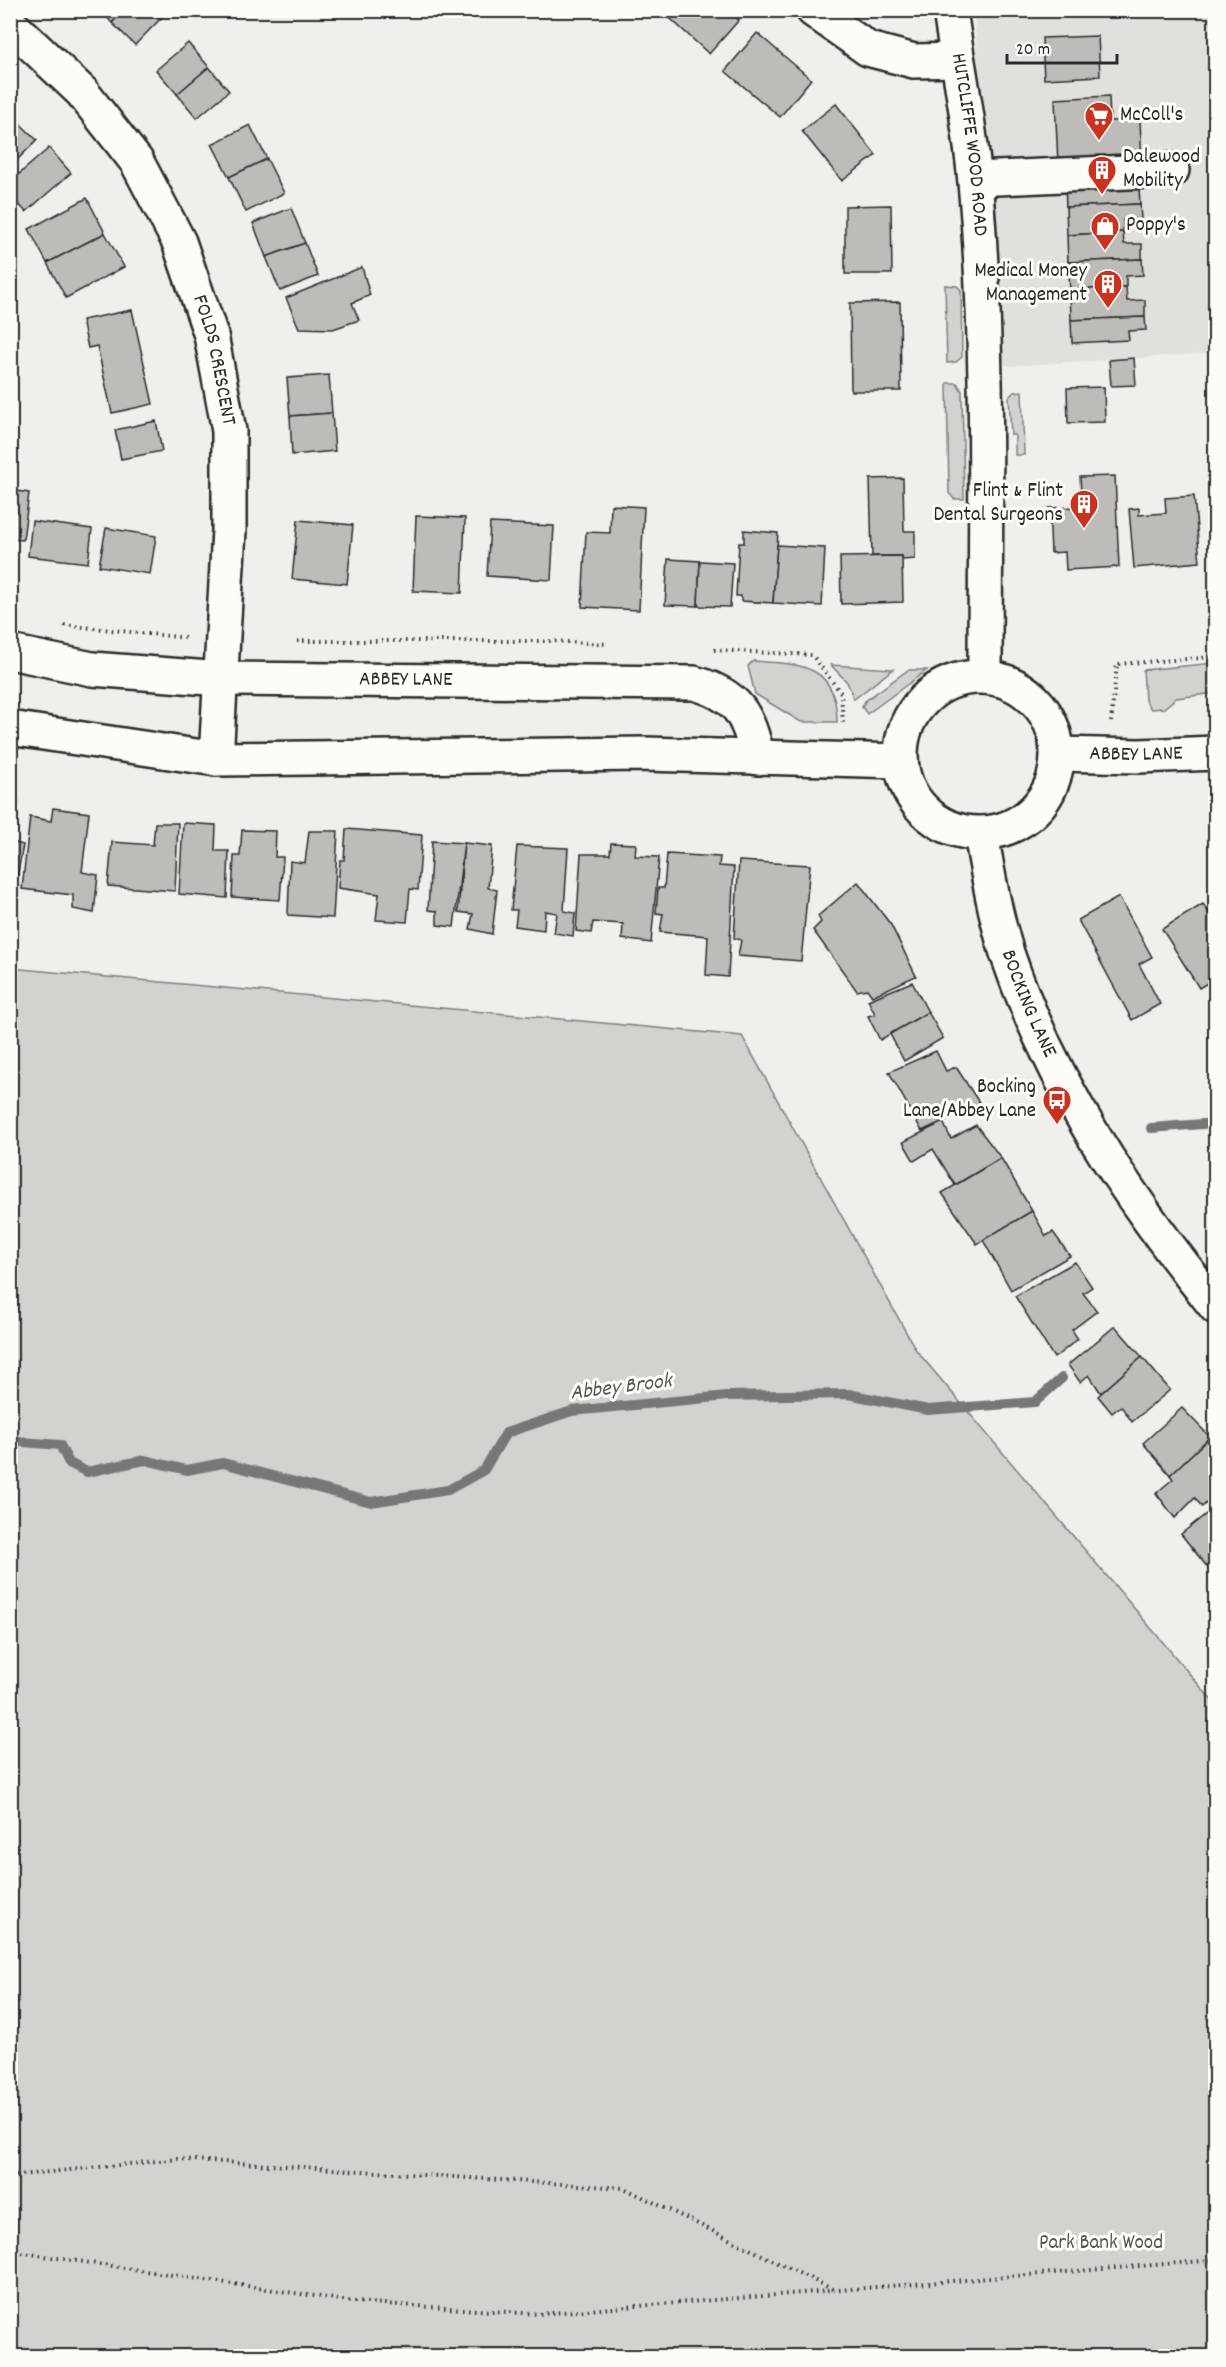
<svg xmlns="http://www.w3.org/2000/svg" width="1226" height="2367" font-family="Dekko,sans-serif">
<rect width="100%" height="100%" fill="#f0efeb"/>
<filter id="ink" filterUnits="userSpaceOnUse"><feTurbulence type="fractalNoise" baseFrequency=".0167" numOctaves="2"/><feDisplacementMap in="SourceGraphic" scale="12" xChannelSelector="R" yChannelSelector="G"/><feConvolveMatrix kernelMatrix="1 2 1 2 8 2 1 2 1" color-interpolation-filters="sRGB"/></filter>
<g filter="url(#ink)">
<path fill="#e1e0dc" d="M974 11H1215V353L1008 366 998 361Z"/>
<g fill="#d3d2cf" stroke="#7f7e7d" stroke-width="1.5">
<path d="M945 285 957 286 961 290 962 357 956 362 947 363Z"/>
<path d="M947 383H957L962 391 964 499H954L949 493Z"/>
<path d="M1022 391 1024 455H1015V435H1011L1009 397 1014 392Z"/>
<path d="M753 661C799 664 837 663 837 722H801L755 694 748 666Z"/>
<path d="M1215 663V693L1176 698 1164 708 1151 709 1145 700 1143 670Z"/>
<path d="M831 665 893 669 854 699 847 682Z"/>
<path d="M908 670H927L867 714 862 707 865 701Z"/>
<path d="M10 968 742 1036 916 1350 1215 1704V2356H11Z"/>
</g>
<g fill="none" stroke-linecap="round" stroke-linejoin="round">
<g stroke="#777775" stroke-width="10">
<path d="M1151 1128 1216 1123"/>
<path d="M10 1441 60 1445 69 1463 87 1472 145 1460 187 1470 223 1463 371 1502 448 1490 484 1470 506 1433 572 1411 727 1396 848 1394 928 1410 1035 1402 1062 1378"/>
</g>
</g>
<g fill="#bdbcb8" stroke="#2b2b2b" stroke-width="1.5">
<path d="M100 10H124L112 23Z"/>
<path d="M124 10H161L165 14 135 45 112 23Z"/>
<path d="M661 10H728L739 20 709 54Z"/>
<path d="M1042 10H1070L1043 14Z"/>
<path d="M757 33 811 79 780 117 725 71Z"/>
<path d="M1098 36 1100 76 1044 79 1042 38Z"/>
<path d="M188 43 209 67 177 94 156 70Z"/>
<path d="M209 67 229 91 197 118 177 94Z"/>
<path d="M1109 96 1110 121 1140 120 1142 163 1058 164 1055 99Z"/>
<path d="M836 104 876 155 842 181 802 131Z"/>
<path d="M10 114 37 140 10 167Z"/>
<path d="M250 125 267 159 229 177 212 144Z"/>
<path d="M49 148 71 173 26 212 10 195V182Z"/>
<path d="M267 159 284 193 246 212 229 177Z"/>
<path d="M1121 179V189H1139L1140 204 1066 207 1065 182Z"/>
<path d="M87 198 105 233 47 263 29 229Z"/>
<path d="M1140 204 1141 219 1123 220V232L1067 235 1066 207Z"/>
<path d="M891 205 892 274H845V206Z"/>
<path d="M291 208 305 243 266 257 253 223Z"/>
<path d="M1123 232 1124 244H1142V259L1068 262 1067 235Z"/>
<path d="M105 233 124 267 66 298 47 263Z"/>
<path d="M305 243 318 276 280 291 266 257Z"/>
<path d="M1142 259 1143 275 1126 276V287L1070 290 1068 262Z"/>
<path d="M362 267 370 295 352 303 359 320 333 329 299 328 286 298Z"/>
<path d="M1126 287 1127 301 1145 300V317L1071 320 1070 290Z"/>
<path d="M900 302 901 391H851L850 303Z"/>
<path d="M132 310 153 404 112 413 97 346 88 348 82 320Z"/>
<path d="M1145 317 1146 330 1128 331 1129 340 1072 343 1071 320Z"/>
<path d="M1134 358 1136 385 1111 386 1109 360Z"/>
<path d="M329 375 332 413 290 416 287 378Z"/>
<path d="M1104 387 1105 422 1068 423 1067 388Z"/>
<path d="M332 413 335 451 292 455 290 416Z"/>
<path d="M156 421 162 451 121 459 115 430Z"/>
<path d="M1115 476 1119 567 1066 570 1065 552 1051 553 1049 508 1082 507 1080 477Z"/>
<path d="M903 478 904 531H915V559L902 560V556H872L870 479Z"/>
<path d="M10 490 29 493 23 540 10 539Z"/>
<path d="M1194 496 1200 562 1134 568 1129 509 1139 508V515L1166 513 1165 498Z"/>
<path d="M611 505 644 507 639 610 582 607 586 532 610 533Z"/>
<path d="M416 516 465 518 462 593 413 591Z"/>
<path d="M298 520 353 525 347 584 292 579Z"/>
<path d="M32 521 92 529 88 563 28 556Z"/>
<path d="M490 523 554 526 551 580 487 576Z"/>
<path d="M106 528 156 536 150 574 99 566Z"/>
<path d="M744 530 778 533 773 603 741 601V596H736L739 543H744Z"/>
<path d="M777 545 825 548 822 606 773 603Z"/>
<path d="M902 556 903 602 841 604 840 557Z"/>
<path d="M668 559 700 561 698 606 665 605Z"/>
<path d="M700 561 733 563 730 607 698 606Z"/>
<path d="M10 800 19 801 12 842 23 845 16 884 10 883Z"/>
<path d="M53 808 89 813 82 872 98 875 94 913 73 909V895L22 889 30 817 51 821Z"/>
<path d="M155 823H178L175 891 108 886 112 842 153 845Z"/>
<path d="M183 823 216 825 215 851H229L227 898 179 894Z"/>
<path d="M346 829 422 835 418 890 410 889 407 922 376 920 379 894 338 888 340 860H344Z"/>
<path d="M242 830 276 831 275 857H283L280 900 232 897 234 856H240Z"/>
<path d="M309 831H338L333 918 288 915 290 861 305 863Z"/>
<path d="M432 841 464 843 454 927 437 925V911L428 910Z"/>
<path d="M464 843 492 846 488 888 497 890 492 934 470 929 473 914 458 912Z"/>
<path d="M611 843 636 844 635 856 659 857 651 943 622 939 623 924 593 922 591 933 576 931 581 854H610Z"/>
<path d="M517 846 568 848 564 911 575 913 573 936 554 933 557 913 545 911 544 930 515 926 517 910H511Z"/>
<path d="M667 854 720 857 719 866 734 867 728 977 706 975 708 936 660 932 663 914 656 913 658 888H664Z"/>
<path d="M739 861 810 865 801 961 738 956 741 940 734 938Z"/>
<path d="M858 882 891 925 916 976 872 996 867 989 857 991 813 930 821 922 818 916Z"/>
<path d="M1119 897 1152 957 1139 964 1160 1004 1132 1020 1078 920Z"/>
<path d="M1203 904 1216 923V978L1199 988 1162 929Z"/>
<path d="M912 982 928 1012 880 1040 868 1016 875 1014 868 1000Z"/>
<path d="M928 1012 943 1038 904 1061 890 1034Z"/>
<path d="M936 1051 946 1071 956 1067 980 1104 922 1131 889 1072Z"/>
<path d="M943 1122 951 1139 976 1125 1001 1158 955 1185 933 1149 914 1161 903 1142Z"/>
<path d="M1001 1158 1032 1211 977 1244 942 1193Z"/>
<path d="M1032 1211 1046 1236 1053 1232 1070 1256 1011 1290 983 1240Z"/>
<path d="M1075 1262 1092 1287 1083 1293 1097 1311 1072 1330 1078 1339 1054 1358 1015 1296Z"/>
<path d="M1115 1326 1142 1357 1101 1393 1089 1375 1080 1382 1068 1365Z"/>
<path d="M1142 1357 1170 1390 1132 1422 1121 1406 1112 1413 1098 1396Z"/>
<path d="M1182 1408 1210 1437 1170 1475 1143 1443Z"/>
<path d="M1210 1437 1216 1444V1494L1202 1507 1195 1498 1175 1518 1156 1493 1173 1479 1170 1475Z"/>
<path d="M1216 1506V1578L1181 1534Z"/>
</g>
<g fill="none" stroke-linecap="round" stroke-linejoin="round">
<g stroke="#2b2b2b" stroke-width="38">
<g id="minor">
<path d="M813 10 868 49 914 61 957 60"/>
<path id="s1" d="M950 10C958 67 970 124 975 182 990 346 985 512 985 677"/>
<path id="s2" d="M10 24 82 92 137 162 179 242 211 335 229 431V530L216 759"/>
<path d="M975 179 1172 170"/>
<path id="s3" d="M10 652 92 669 222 679 694 683C739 695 748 716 758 758"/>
<path id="s4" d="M981 834C988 874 995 915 1007 953 1051 1084 1130 1201 1216 1307"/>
</g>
</g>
<g stroke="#2b2b2b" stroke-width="38">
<g id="major">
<circle cx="979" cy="755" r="78"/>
<path d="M10 728 216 759 645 754 901 761"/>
<path id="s5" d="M1058 754 1139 756 1216 753"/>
</g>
</g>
<g stroke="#2b2b2b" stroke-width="4" stroke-dasharray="1.5 4.5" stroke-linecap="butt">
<path d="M64 625 188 638"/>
<path d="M297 641H551L607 644"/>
<path d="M714 650 812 655 841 693 843 725"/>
<path d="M1111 722 1117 664 1216 657"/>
<path d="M10 2176 178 2159 624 2188 834 2290"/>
<path d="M10 2251 355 2302 538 2314 1216 2260"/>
</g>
<use href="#minor" stroke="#fdfcf7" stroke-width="33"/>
<use href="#major" stroke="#fdfcf7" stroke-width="33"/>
</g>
</g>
<defs>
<g id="supermarket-pin" transform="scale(1.5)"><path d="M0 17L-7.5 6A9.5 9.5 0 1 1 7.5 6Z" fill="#c8321e" stroke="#fdfcf7"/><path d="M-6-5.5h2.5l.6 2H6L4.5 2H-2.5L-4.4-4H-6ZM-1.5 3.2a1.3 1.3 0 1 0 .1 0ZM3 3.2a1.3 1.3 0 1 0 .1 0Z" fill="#fff"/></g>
<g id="building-pin" transform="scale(1.5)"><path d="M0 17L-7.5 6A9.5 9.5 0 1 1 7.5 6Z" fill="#c8321e" stroke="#fdfcf7"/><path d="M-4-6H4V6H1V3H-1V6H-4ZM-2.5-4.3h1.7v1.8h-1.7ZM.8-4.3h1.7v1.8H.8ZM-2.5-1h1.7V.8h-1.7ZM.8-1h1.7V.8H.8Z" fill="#fff"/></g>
<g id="shop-pin" transform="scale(1.5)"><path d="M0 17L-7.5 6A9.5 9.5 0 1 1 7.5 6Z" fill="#c8321e" stroke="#fdfcf7"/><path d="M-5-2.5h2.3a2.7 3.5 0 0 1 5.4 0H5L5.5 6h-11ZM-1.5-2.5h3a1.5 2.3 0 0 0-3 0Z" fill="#fff"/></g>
<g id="bus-pin" transform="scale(1.5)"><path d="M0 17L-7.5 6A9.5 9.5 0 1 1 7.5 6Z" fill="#c8321e" stroke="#fdfcf7"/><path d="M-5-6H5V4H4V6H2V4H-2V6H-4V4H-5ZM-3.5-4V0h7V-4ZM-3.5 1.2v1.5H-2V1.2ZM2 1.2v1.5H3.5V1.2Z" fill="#fff"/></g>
</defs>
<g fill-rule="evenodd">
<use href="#supermarket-pin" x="1099" y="116"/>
<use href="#building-pin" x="1102" y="170"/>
<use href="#shop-pin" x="1105" y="226"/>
<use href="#building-pin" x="1108" y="284"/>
<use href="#building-pin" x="1084" y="504"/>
<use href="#bus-pin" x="1057" y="1100"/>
</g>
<g text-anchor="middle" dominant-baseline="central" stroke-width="6" stroke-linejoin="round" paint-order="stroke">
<g font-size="21" fill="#2b2b2b" stroke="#fdfcf7" text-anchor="start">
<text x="1120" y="116">McColl's</text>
<text x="1123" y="158">Dalewood<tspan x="1123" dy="24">Mobility</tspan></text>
<text x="1126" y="226">Poppy's</text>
<text x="1087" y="272" text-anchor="end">Medical Money<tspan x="1087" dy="24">Management</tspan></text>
<text x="1063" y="492" text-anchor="end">Flint &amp; Flint<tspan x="1063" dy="24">Dental Surgeons</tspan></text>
<text x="1036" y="1088" text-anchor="end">Bocking<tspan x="1036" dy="24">Lane/Abbey Lane</tspan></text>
</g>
<g font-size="21" fill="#2b2b2b" stroke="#fdfcf7">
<text stroke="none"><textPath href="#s1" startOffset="136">HUTCLIFFE WOOD ROAD</textPath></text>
<text stroke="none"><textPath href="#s2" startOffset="402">FOLDS CRESCENT</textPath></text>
<text stroke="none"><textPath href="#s3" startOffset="398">ABBEY LANE</textPath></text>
<text stroke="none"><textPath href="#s5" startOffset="78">ABBEY LANE</textPath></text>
<text stroke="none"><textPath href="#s4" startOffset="177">BOCKING LANE</textPath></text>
</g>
<g font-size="21" fill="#555554" stroke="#fdfcf7">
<text x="1101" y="2244">Park Bank Wood</text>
</g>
<g font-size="22" font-style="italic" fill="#575756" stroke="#fdfcf7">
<text transform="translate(621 1388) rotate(-7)">Abbey Brook</text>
</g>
</g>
<rect width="1226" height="2367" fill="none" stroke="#fdfcf7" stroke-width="36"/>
<rect x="18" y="18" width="1190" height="2331" fill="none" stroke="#2b2b2b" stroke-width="2" filter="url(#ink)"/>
<path d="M1007 54v9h110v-9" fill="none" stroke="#2b2b2b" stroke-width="3"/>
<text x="1016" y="54" font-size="18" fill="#2b2b2b" stroke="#fdfcf7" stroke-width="4.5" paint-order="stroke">20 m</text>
</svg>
